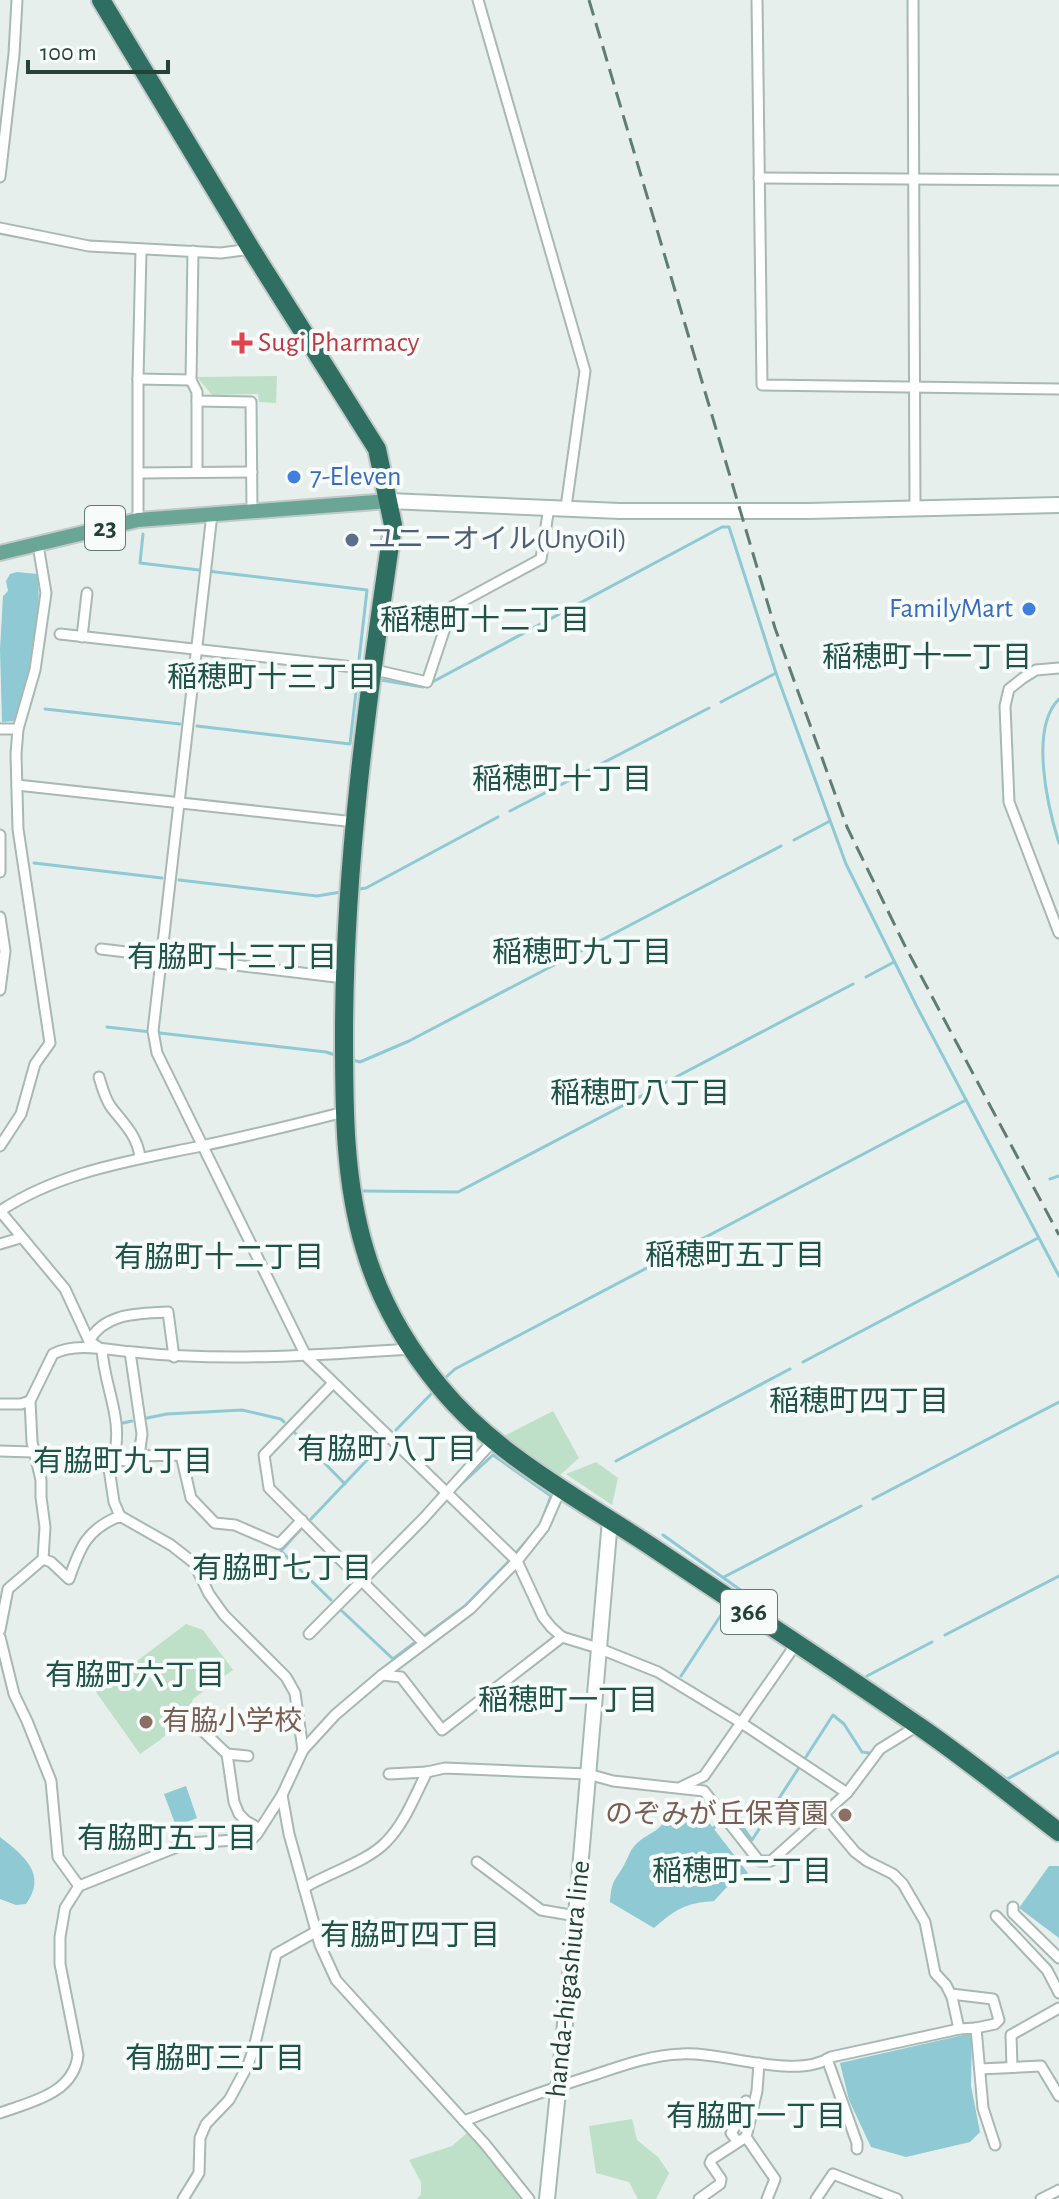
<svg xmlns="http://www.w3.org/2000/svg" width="1059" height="2199" font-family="'Alegreya Sans','Noto Sans JP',sans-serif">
<rect width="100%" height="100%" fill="#e6efeb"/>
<g fill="#bfe0c8">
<path d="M277 376 276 403 259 402 258 394 212 395 197 377Z"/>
<path d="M553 1411 579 1458 559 1476 500 1438Z"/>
<path d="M596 1462 618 1478 612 1505 566 1474Z"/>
<path d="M186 1624 203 1630 233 1670 193 1699 187 1715 160 1740 140 1754 96 1692Z"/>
<path d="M632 2119 637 2140 658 2157 669 2173 656 2199H638L629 2182 596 2173 589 2126Z"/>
<path d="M468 2132 512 2183 523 2199H417L421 2194V2182L409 2160 452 2146Z"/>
</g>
<g fill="#8ec9d4">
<path d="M17 572 37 574C44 616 28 680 16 721L2 722 0 649 3 596 8 591 6 581 10 574Z"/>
<path d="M186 1786 197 1818 176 1826 164 1794Z"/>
<path d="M671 1802 697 1807 748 1873 726 1888 714 1901C685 1903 676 1909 654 1928L610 1902C612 1876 616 1882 626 1861 628 1858 629 1853 632 1849 647 1829 667 1835 671 1802Z"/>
<path d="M0 1837C23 1855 48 1874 26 1904L16 1905 0 1899Z"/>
<path d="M1049 1866H1059V1938L1019 1908Z"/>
<path d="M972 2033 971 2086 980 2132 970 2142 906 2157 871 2147 849 2100 840 2063Z"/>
</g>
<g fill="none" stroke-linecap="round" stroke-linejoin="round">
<g stroke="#8ec9d4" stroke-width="3">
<path d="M143 534 140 563 367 590 359 660"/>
<path d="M381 680 423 687 722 527H729L776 673 846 864 917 1007 1059 1276"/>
<path d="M1059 699C1029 728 1048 808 1059 843"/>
<path d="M721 702 776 673"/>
<path d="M45 709 180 724"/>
<path d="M197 726 350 744 358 675"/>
<path d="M510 811 709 708"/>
<path d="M794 840 830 821"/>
<path d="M34 863 162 878"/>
<path d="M179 880 317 896 341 892"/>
<path d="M359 889 366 888 498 817"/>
<path d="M866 977 894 962"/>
<path d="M107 1027 326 1052 338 1056"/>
<path d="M349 1059 360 1062 409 1041 781 846"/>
<path d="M657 1087 853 984"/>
<path d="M1050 1179 1059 1176"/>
<path d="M364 1191 458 1192 645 1094"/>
<path d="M803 1362 1038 1238"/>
<path d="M444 1379 455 1369 966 1100"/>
<path d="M147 1418 167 1414 242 1410 281 1419 284 1422"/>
<path d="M123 1423 132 1421"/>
<path d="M396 1430 434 1391"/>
<path d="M295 1433 345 1484"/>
<path d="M616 1461 790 1369"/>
<path d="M873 1499 1059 1402"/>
<path d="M311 1519 384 1442"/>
<path d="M300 1530 281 1551 331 1600"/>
<path d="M663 1535 749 1596 747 1599"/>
<path d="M724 1577 861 1506"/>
<path d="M342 1611 393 1659 417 1641"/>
<path d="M945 1635 1059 1576"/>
<path d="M423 1637 465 1606 510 1560 540 1525 551 1496 493 1455 456 1489"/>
<path d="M681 1676 721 1615 726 1614 733 1618 736 1614"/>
<path d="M867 1676 932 1642"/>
<path d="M804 1760 833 1715 844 1724 862 1752 869 1753"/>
<path d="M980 1760 1007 1779 1059 1752"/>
<path d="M711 1830 732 1813 752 1840 800 1766"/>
</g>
<g stroke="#a8b8b2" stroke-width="13">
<g id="street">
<path d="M478 0 585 371 566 507"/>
<path d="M757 0 762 385 1059 389"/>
<path d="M913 0 915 509"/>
<path d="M0 177 14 54 17 0"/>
<path d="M759 178 1059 180"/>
<path d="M0 228 89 246 221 253 251 249"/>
<path d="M193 251 191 380 197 392V472"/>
<path d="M138 379 191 380"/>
<path d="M197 401 251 402 252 511"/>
<path d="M139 473 252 472"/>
<path d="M212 514 153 1031 157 1053 306 1356 517 1561 543 1617 551 1627 562 1637 598 1648 658 1672 740 1722 847 1793"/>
<path d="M138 520V379L141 251"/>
<path d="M60 634 371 669 427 682 452 607 541 559 549 507"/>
<path d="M82 637 87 593"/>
<path d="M1059 668 1036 670 1023 678 1009 689 1005 706 1009 802 1059 933"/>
<path d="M0 729H18"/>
<path d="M17 785 355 822"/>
<path d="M0 835V872"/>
<path d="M0 917 5 951 0 990"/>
<path d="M101 949 344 978"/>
<path d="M99 1077C102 1087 105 1099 111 1107 124 1124 137 1135 140 1157"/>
<path d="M0 1146 21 1114 35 1064 50 1043 18 829 16 754 18 729 35 670 46 593 38 545"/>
<path d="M0 1211C61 1171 131 1161 201 1146 249 1136 297 1124 344 1112"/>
<path d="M0 1211 65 1289 89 1341 101 1349"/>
<path d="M0 1244 20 1238"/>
<path d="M89 1341C105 1312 139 1314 168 1312L174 1357"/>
<path d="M102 1349C104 1388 125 1420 113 1460L108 1462 114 1502 120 1516"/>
<path d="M130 1352 142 1434 139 1456"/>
<path d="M333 1383 264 1455 269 1488 424 1643"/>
<path d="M0 1404H21L30 1401"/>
<path d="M0 1451 33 1452"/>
<path d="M113 1460 128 1461 139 1456 181 1455 191 1498 215 1523 235 1525 279 1544 302 1520"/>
<path d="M39 1467 72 1461 108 1462"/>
<path d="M43 1559 51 1562 69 1579C80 1547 87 1529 120 1516L171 1545 194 1563 209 1594 224 1615 286 1677 295 1693 303 1750"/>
<path d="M0 1630 8 1589 43 1559 45 1527 41 1497V1480L32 1442 30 1401 53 1354C76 1342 108 1350 133 1352 225 1362 318 1355 410 1349"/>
<path d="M309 1634 423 1519 494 1440"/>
<path d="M0 1637 14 1694 27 1721 51 1781 58 1857 79 1886"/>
<path d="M382 1675 401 1677 442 1730 562 1637"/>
<path d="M205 1733 227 1754 234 1802 239 1814 246 1821 260 1829"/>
<path d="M227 1754 248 1756"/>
<path d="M389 1774 427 1772"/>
<path d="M681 1787 704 1776 796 1644"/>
<path d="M282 1795 289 1834 320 1945 336 1980 485 2144 529 2199"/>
<path d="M824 1815 855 1852 867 1861 893 1874 903 1884 925 1922 935 1973 946 1985 952 1997 959 2029"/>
<path d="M477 1862 541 1910 576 1916"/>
<path d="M304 1888C328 1873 367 1862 386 1842 405 1823 415 1795 427 1772L445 1768 588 1774 613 1781 704 1791 759 1861H771L847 1793 880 1749 919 1725"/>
<path d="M1013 1907V1913L1059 1958"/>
<path d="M996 1916 1047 1970 1059 1993"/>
<path d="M951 1994 993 1999 999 2020 995 2024 976 2028"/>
<path d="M827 2059 857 2143V2149"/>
<path d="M1012 2067 1011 2035 1059 2008"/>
<path d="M980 2069 1041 2066 1059 2096"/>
<path d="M0 2113C30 2102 74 2094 78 2055L60 1964V1937L65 1908 79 1886 187 1843 252 1839 257 1834 282 1795 303 1750 335 1715 382 1675 470 1609 517 1561 544 1527 561 1488"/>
<path d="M464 2121C508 2104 552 2088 597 2074 624 2065 652 2055 681 2054 724 2051 795 2081 831 2057L959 2029 976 2028 983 2108 995 2145"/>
<path d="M746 2137 757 2091 759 2063"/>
<path d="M737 2141 731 2133 745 2111 746 2101"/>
<path d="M183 2199 199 2173 200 2138 206 2124 229 2100 248 2065 254 2048 276 1954 317 1931"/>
<path d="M699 2199 720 2184 721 2179 710 2163 712 2159 746 2137 775 2179 767 2199"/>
<path d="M816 2199 833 2174 897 2199"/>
<path d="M1041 2199 1059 2190"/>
</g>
</g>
<g stroke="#a4bbb3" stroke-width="18">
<g id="secondary">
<path d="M389 501 620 511H808L1059 505"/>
<path d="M547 2199 576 1916 610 1520"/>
</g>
</g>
<g stroke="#c2cac8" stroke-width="18">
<path id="primary" d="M0 553 138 520 389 501"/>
</g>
<g stroke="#c2cac8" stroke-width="22">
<path id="highway" d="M101 0 251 249 377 449 393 525C368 694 344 865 344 1036 344 1108 344 1181 365 1250 380 1301 407 1347 440 1387 498 1458 584 1501 658 1551 746 1610 834 1667 920 1727 968 1760 1013 1797 1059 1832"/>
</g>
<use href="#street" stroke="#fff" stroke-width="9"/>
<use href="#secondary" stroke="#fff" stroke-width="14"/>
<use href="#primary" stroke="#6aa596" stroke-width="14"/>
<use href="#highway" stroke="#2f6f62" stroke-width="18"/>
<path stroke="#5f7d75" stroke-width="3" stroke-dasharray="16 8" stroke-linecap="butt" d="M589 0 775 628 847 827 904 944 1059 1235"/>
</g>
<path fill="#e0444e" stroke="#f7fbf9" stroke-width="3" d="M238 331h8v8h8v8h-8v8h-8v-8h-8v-8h8z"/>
<g fill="#3f7fe0" stroke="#f7fbf9" stroke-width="3">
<circle cx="294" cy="477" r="8"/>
<circle cx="1029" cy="609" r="8"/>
</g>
<circle fill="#5c6f8a" stroke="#f7fbf9" stroke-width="3" cx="352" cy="540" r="8"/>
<g fill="#8d6e63" stroke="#f7fbf9" stroke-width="3">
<circle cx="146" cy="1722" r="8"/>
<circle cx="845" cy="1815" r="8"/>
</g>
<g text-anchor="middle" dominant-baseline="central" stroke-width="8" stroke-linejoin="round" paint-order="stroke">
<g fill="#f7fbf9" stroke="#637a73" stroke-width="2">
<rect x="85" y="506" width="40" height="44" rx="6"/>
<rect x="721" y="1590" width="56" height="44" rx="6"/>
</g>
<g font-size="26" font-weight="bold" fill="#24423a">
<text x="105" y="528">23</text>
<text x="749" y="1612">366</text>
</g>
<g font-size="28" fill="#be3a42" stroke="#f7fbf9" text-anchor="start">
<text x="258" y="343">Sugi Pharmacy</text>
</g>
<g font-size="28" fill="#366cbe" stroke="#f7fbf9" text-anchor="start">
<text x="310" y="477">7-Eleven</text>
<text x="1013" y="609" text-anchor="end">FamilyMart</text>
</g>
<g font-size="28" fill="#4e5e75" stroke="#f7fbf9" text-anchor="start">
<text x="368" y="540">ユニーオイル(UnyOil)</text>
</g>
<g font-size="28" fill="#785e54" stroke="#f7fbf9" text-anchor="start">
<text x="162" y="1722">有脇小学校</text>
<text x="829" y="1815" text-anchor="end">のぞみが丘保育園</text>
</g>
<g font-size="28" fill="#24423a" stroke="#f7fbf9">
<text transform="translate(569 1979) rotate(-84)">handa-higashiura line</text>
</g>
<g font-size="30" fill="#1f5548" stroke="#f7fbf9">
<text x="485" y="621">稲穂町十二丁目</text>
<text x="927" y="658">稲穂町十一丁目</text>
<text x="272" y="678">稲穂町十三丁目</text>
<text x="562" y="780">稲穂町十丁目</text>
<text x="582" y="953">稲穂町九丁目</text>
<text x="232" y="958">有脇町十三丁目</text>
<text x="640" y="1094">稲穂町八丁目</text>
<text x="735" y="1256">稲穂町五丁目</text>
<text x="219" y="1258">有脇町十二丁目</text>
<text x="859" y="1402">稲穂町四丁目</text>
<text x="387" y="1450">有脇町八丁目</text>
<text x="123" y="1462">有脇町九丁目</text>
<text x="282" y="1569">有脇町七丁目</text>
<text x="135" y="1676">有脇町六丁目</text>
<text x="568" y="1701">稲穂町一丁目</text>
<text x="167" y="1839">有脇町五丁目</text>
<text x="742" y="1872">稲穂町二丁目</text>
<text x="410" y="1936">有脇町四丁目</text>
<text x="215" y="2059">有脇町三丁目</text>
<text x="756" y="2117">有脇町一丁目</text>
</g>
</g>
<path d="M28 60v12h140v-12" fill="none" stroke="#24423a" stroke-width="4"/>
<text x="40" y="60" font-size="24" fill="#24423a" stroke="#f7fbf9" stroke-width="6" paint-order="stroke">100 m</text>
</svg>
